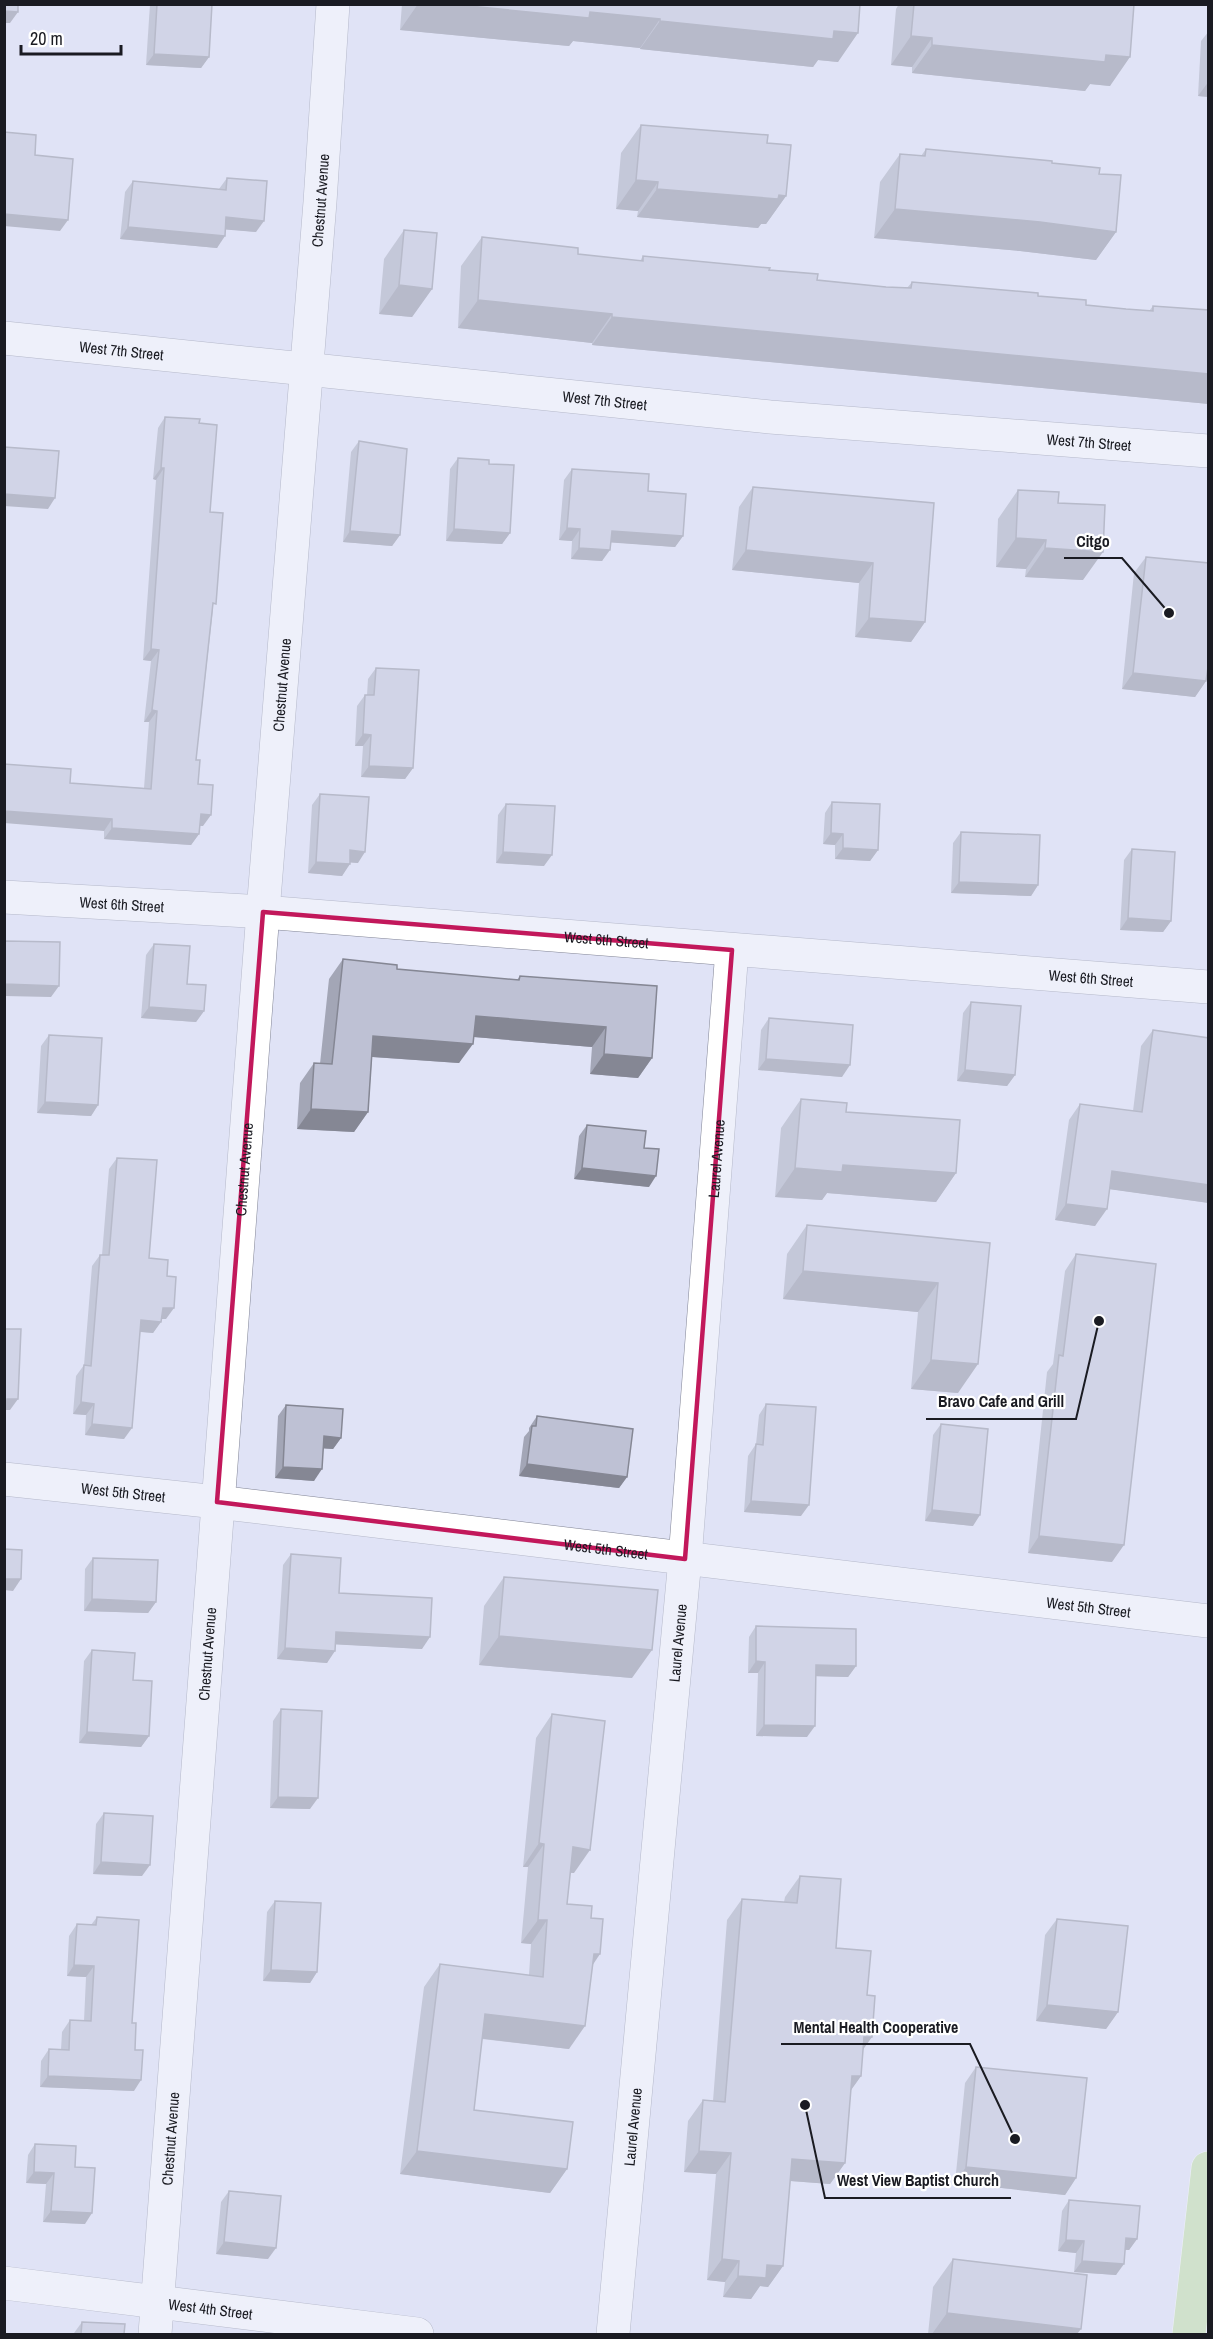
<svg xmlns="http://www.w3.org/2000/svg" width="1213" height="2339" font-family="'Archivo Narrow',sans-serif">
<rect width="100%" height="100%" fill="#e0e3f6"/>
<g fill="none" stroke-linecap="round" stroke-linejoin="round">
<g stroke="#818495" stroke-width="34">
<g id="minor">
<path id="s1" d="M4 338 770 417 1208 451"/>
<path id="s2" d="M4 897 263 912 1208 987"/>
<path id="s3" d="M4 1479 217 1502 1208 1621"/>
<path id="s4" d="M4 2283 417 2334"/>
<path id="s5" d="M155 2334 263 912 320 202 333 4"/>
<path id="s6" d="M613 2334 685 1559 732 950"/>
</g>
</g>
<g stroke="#fff" stroke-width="34">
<path id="major" d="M1189 2334 1208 2168"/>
</g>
<use href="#minor" stroke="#fff" stroke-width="33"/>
<use href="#major" stroke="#bdde9a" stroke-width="33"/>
</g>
<g fill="#a3a6b6">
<path d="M150 4H212L209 57 201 68 146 65Z"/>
<path d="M402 4H860L838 62 818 60 813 67 640 49V48L573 41 569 46 400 30Z"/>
<path d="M899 4H1134L1110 86 1090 84 1085 91 912 73V67L891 65 896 9Z"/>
<path d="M1209 31V97L1198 96 1201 41Z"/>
<path d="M641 125 767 143 786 196 766 224H761L758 228 637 217 638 211 616 209 621 153Z"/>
<path d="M926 149 1052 163 1099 174 1116 232 1096 260 1020 251 874 238 880 182 900 154 921 156Z"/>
<path d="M227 178 256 232 226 229 217 248 120 239 125 192 133 181 219 189Z"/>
<path d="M404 230 432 289 412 317 379 314 384 259Z"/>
<path d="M482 237 578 254 640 261 643 256 769 270 817 280 886 287 907 288 912 282 1038 296 1086 305 1126 309 1149 311 1153 306 1209 310V404L592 345V343L458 328 461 266Z"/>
<path d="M165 417 199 423 210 512 213 609 196 760 198 784 203 826H200L199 834 191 845 104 839V831L70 783 144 788 149 722H144L151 661 143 660 156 480 153 479 158 428Z"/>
<path d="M359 441 400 535 392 546 343 542 351 452Z"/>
<path d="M458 458 489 464 510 533 502 544 446 541 450 469Z"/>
<path d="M572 469 648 491 683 536 675 547 611 542 602 561 571 559 572 541 559 540 564 480Z"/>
<path d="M753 487 934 503 925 622 911 642 855 637 859 583 732 570 739 507Z"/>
<path d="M1018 490 1058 503 1083 580 1025 577 1026 569 996 567 998 519Z"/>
<path d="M1146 557 1206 681 1195 697 1122 689 1134 573Z"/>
<path d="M376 668 413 768 405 779 361 777 363 746H355L357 706 365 695H367L368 679Z"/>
<path d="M320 794 358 863 350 862 342 876 308 873 312 805Z"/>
<path d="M832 802 878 850 870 861 835 859V845L823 844 825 813Z"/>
<path d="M506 804 544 866 496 863 498 815Z"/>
<path d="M961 832 1038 885 1031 896 951 893 953 843Z"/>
<path d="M1132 849 1171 921 1163 932 1120 930 1124 860Z"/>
<path d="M154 944 187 984 204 1011 196 1022 141 1018 146 955Z"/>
<path d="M343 959 397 969 517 980 520 976 657 986 652 1058 638 1078 590 1074 592 1047 474 1037 459 1063 372 1057 368 1112 354 1132 297 1129 300 1083 314 1063 320 1064 329 979Z"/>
<path d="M971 1002 1015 1075 1007 1086 957 1081 963 1013Z"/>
<path d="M769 1018 842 1077 758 1070 761 1030Z"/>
<path d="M1153 1030 1209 1203 1110 1189 1095 1226 1055 1220 1069 1120 1080 1104 1133 1111 1141 1046Z"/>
<path d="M49 1035 98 1105 91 1116 37 1113 41 1046Z"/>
<path d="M801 1099 846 1112 956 1173 936 1202 827 1193 822 1200 775 1197 781 1128Z"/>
<path d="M587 1125 644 1148 649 1187 574 1179 579 1136Z"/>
<path d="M117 1158 149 1258 167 1276 166 1319H162L153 1333 140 1332 124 1439 85 1435 86 1415 73 1414 76 1376 84 1365 92 1266 100 1255H102L109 1169Z"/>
<path d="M807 1225 990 1243 958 1393 911 1389 918 1312 783 1299 787 1254Z"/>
<path d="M1076 1254 1112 1562 1028 1553 1047 1372 1053 1364 1065 1271Z"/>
<path d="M766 1404 801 1516 744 1512 748 1456 756 1444 759 1415Z"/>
<path d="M286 1405 341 1438 333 1449 323 1448 314 1481 275 1478 278 1416Z"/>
<path d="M537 1416 627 1477 619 1488 519 1476 524 1437 529 1431V1428Z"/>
<path d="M941 1424 973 1526 925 1521 933 1435Z"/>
<path d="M291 1554 339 1593 422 1649 335 1644 327 1663 277 1659 283 1565Z"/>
<path d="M93 1558 156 1602 148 1613 84 1611 85 1569Z"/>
<path d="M504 1577 632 1678 479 1665 484 1606Z"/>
<path d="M756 1626 856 1666 848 1677 816 1676 807 1737 756 1736 758 1673H748L749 1637Z"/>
<path d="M92 1650 133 1680 149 1736 141 1747 79 1743 84 1661Z"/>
<path d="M281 1709 310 1809 270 1808 273 1721Z"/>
<path d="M552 1714 574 1873H570L567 1904 591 1918 593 1965 569 2049 482 2039 474 2110 567 2169 550 2193 400 2174 424 1987 440 1964 529 1975 531 1944 521 1943 528 1867H523L536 1738Z"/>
<path d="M104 1813 142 1876 93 1874 96 1824Z"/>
<path d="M800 1876 836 1948 863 2051 861 2076 851 2090 845 2163 830 2184 790 2181 783 2266 768 2287 760 2286 751 2299 723 2297 725 2282 707 2280 716 2174 684 2172 688 2121 703 2100 713 2101 727 1920 742 1899 784 1902 785 1897Z"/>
<path d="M275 1901 317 1972 310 1983 263 1981 267 1912Z"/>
<path d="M97 1917 132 2023 134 2091 40 2087 41 2061 49 2049 61 2050 62 2032 70 2020 84 2021 86 1977 67 1976 69 1936 77 1924 91 1925Z"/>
<path d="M1057 1919 1118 2012 1106 2029 1036 2021 1045 1935Z"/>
<path d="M976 2067 1076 2178 1065 2195 955 2183 965 2083Z"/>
<path d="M35 2144 75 2167 85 2224 43 2222 46 2184 26 2183 28 2155Z"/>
<path d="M229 2191 268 2259 216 2254 221 2202Z"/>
<path d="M1069 2200 1137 2239 1129 2250H1125L1116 2275 1074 2272 1076 2253 1058 2251 1062 2211Z"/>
<path d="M953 2259 1077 2334H928L933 2287Z"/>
<path d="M82 2322 124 2334H74V2333Z"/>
</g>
<g fill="#858794">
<path d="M418 4H449L590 12 660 19 640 48 573 41 569 46 400 30Z"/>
<path d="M4 11 18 12 10 23H4Z"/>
<path d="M660 21 834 31 858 33 838 62 818 60 813 67 640 49Z"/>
<path d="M911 36 932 38 912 67 891 65Z"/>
<path d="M932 45 1106 55 1130 57 1110 86 1090 84 1085 91 912 73Z"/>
<path d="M154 54 209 57 201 68 146 65Z"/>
<path d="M1209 81V97L1198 96Z"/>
<path d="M636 180 658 182 638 211 616 209Z"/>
<path d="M657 189 779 195 786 196 766 224H761L758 228 637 217Z"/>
<path d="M895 209 1040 222 1116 232 1096 260 1020 251 874 238Z"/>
<path d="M4 214 68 220 60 231 4 226Z"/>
<path d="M226 217 264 221 256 232 219 229Z"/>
<path d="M128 227 225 236 217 248 120 239Z"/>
<path d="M399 285 432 289 412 317 379 314Z"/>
<path d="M478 300 612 314 592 343 458 328Z"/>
<path d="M612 317 1209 374V404L592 345Z"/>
<path d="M161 468H164L156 480 153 479Z"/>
<path d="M4 494 55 498 48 509 4 506Z"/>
<path d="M567 528 580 529 572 541 559 540Z"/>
<path d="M454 529 510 533 502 544 446 541Z"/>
<path d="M350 531 400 535 392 546 343 542Z"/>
<path d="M612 531 683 536 675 547 604 542Z"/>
<path d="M1016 538 1046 540 1026 569 996 567Z"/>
<path d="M579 548 610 550 602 561 571 559Z"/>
<path d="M1045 548 1103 552 1083 580 1025 577Z"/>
<path d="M746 550 873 563 859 583 732 570Z"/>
<path d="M869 618 925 622 911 642 855 637Z"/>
<path d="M151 649 159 650 151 661 143 660Z"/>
<path d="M1133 673 1206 681 1195 697 1122 689Z"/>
<path d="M152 710 157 711 149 722H144Z"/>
<path d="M363 734 371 735 363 746H355Z"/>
<path d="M369 766 413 768 405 779 361 777Z"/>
<path d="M4 811 112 819 104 831 4 823Z"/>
<path d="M201 814 211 815 203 826 193 825Z"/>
<path d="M112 828 199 834 191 845 104 839Z"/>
<path d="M831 833 843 834 835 845 823 844Z"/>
<path d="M843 848 878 850 870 861 835 859Z"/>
<path d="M350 850 365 852 358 863 343 862Z"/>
<path d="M503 852 552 855 544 866 496 863Z"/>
<path d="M316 862 350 864 342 876 308 873Z"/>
<path d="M959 882 1038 885 1031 896 951 893Z"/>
<path d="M1128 918 1171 921 1163 932 1120 930Z"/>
<path d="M4 984 59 986 51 997 4 996Z"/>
<path d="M149 1007 204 1011 196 1022 141 1018Z"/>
<path d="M476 1016 606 1027 592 1047 462 1036Z"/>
<path d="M373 1036 473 1044 459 1063 359 1056Z"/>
<path d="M604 1054 652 1058 638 1078 590 1074Z"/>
<path d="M766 1059 850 1065 842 1077 758 1070Z"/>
<path d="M965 1070 1015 1075 1007 1086 957 1081Z"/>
<path d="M45 1102 98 1105 91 1116 37 1113Z"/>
<path d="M311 1109 368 1112 354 1132 297 1129Z"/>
<path d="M843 1165 956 1173 936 1202 827 1193 822 1200 775 1197 795 1168Z"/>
<path d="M582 1168 656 1176 649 1187 574 1179Z"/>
<path d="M1112 1171 1209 1185V1203L1101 1188Z"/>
<path d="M1066 1204 1107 1209 1095 1226 1055 1220Z"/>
<path d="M803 1271 938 1283 918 1312 783 1299Z"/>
<path d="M163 1308H174L166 1319H155Z"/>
<path d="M141 1320 161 1322 153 1333 133 1331Z"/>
<path d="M931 1360 978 1364 958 1393 911 1389Z"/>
<path d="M7 1399H18L10 1410H4V1401Z"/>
<path d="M81 1402 94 1404 86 1415 73 1414Z"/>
<path d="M92 1424 132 1428 124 1439 85 1435Z"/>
<path d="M324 1436 341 1438 333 1449 316 1448Z"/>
<path d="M527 1464 627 1477 619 1488 519 1476Z"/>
<path d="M283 1467 322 1469 314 1481 275 1478Z"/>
<path d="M751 1501 809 1505 801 1516 744 1512Z"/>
<path d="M932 1510 980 1515 973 1526 925 1521Z"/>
<path d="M1039 1536 1124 1545 1112 1562 1028 1553Z"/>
<path d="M4 1579H21L13 1591 4 1590Z"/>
<path d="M92 1599 156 1602 148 1613 84 1611Z"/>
<path d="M336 1632 430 1637 422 1649 328 1644Z"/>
<path d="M499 1636 652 1650 632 1678 479 1665Z"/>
<path d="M285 1648 335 1651 327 1663 277 1659Z"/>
<path d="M756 1661 765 1662 758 1673H748Z"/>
<path d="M816 1665 856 1666 848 1677 808 1676Z"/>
<path d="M764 1725 815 1726 807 1737 756 1736Z"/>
<path d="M87 1732 149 1736 141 1747 79 1743Z"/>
<path d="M278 1797 318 1798 310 1809 270 1808Z"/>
<path d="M539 1843 544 1844 528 1867H523Z"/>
<path d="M573 1847 590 1850 574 1873 556 1871Z"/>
<path d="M101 1862 150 1865 142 1876 93 1874Z"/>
<path d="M538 1920H547L531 1944 521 1943Z"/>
<path d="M594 1954H600L584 1978Z"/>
<path d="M74 1965 94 1966 86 1977 67 1976Z"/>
<path d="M271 1970 317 1972 310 1983 263 1981Z"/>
<path d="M1047 2005 1118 2012 1106 2029 1036 2021Z"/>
<path d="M485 2014 585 2026 569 2049 469 2037Z"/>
<path d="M864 2037H872L857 2058Z"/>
<path d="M48 2076 141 2080 134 2091 40 2087Z"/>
<path d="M852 2076H861L846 2097Z"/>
<path d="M417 2151 567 2169 550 2193 400 2174Z"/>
<path d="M699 2151 731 2153 716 2174 684 2172Z"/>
<path d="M792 2159 845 2163 830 2184 778 2180Z"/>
<path d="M966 2167 1076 2178 1065 2195 955 2183Z"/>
<path d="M34 2172 54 2173 46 2184 26 2183Z"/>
<path d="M51 2211 92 2213 85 2224 43 2222Z"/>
<path d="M1126 2238 1137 2239 1129 2250 1118 2249Z"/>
<path d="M1066 2240 1084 2241 1076 2253 1058 2251Z"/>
<path d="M224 2242 276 2248 268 2259 216 2254Z"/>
<path d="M722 2259 739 2261 725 2282 707 2280Z"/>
<path d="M1082 2261 1124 2264 1116 2275 1074 2272Z"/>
<path d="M767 2265 783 2266 768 2287 760 2286 751 2299 723 2297 738 2276Z"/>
<path d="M947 2313 1081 2329 1077 2334H932Z"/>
</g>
<g fill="#bec1d4" stroke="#858794" stroke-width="1.5">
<path d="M4 4H18V12L4 11Z"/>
<path d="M157 4H212L209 57 154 54Z"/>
<path d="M449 4H860L858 33 834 31 833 39 660 21V19L590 12 589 18Z"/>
<path d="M914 4H1134L1130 57 1106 55 1105 62 932 45V38L911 36Z"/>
<path d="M641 125 768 135 767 143 791 145 786 196 779 195 778 199 657 189 658 182 636 180Z"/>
<path d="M4 132 36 135 35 155 73 159 68 220 4 214Z"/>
<path d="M926 149 1052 161V163L1100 168 1099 174 1121 175 1116 232 1040 222 895 209 900 154 925 156Z"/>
<path d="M227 178 267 181 264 221 226 217 225 236 128 227 133 181 226 190Z"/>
<path d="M404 230 437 233 432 289 399 285Z"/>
<path d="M482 237 578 248V254L643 261V256L770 268 769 270 818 274 817 280 886 287 911 288 912 282 1038 293V296L1086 300V305L1126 309 1153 311V306L1209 310V374L612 317V314L478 300Z"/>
<path d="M165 417 200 419 199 423 217 425 210 512 223 513 216 604 213 603 196 760H200L198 784 213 785 211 815 201 814 199 834 112 828V819L4 811V764L71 769 70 783 151 789 157 711 152 710 159 650 151 649 164 468H161Z"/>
<path d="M359 441 407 449 400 535 350 531Z"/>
<path d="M4 447 59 451 55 498 4 494Z"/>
<path d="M458 458 489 460V464L514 465 510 533 454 529Z"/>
<path d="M572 469 649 474 648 491 686 494 683 536 612 531 610 550 579 548 580 529 567 528Z"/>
<path d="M753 487 934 503 925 622 869 618 873 563 746 550Z"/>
<path d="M1018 490 1059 492 1058 503 1105 505 1103 552 1045 548 1046 540 1016 538Z"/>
<path d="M1146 557 1209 563V660L1206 681 1133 673Z"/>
<path d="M376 668 419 670 413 768 369 766 371 735 363 734 365 695H374Z"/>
<path d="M320 794 369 797 365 852 350 850V864L316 862Z"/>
<path d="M832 802 880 804 878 850 843 848V834L831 833Z"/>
<path d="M506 804 555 806 552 855 503 852Z"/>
<path d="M961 832 1040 835 1038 885 959 882Z"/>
<path d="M1132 849 1175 852 1171 921 1128 918Z"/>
<path d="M4 941 60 942 59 986 4 984Z"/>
<path d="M154 944 190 946 187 984 206 985 204 1011 149 1007Z"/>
<path d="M343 959 397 965V969L519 980 520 976 657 986 652 1058 604 1054 606 1027 476 1016 473 1044 373 1036 368 1112 311 1109 314 1063 332 1064Z"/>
<path d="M971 1002 1021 1006 1015 1075 965 1070Z"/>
<path d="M769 1018 853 1025 850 1065 766 1059Z"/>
<path d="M1153 1030 1209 1038V1185L1112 1171 1107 1209 1066 1204 1080 1104 1142 1112Z"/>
<path d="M49 1035 102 1038 98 1105 45 1102Z"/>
<path d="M801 1099 847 1103 846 1112 960 1120 956 1173 843 1165 842 1172 795 1168Z"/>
<path d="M587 1125 646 1131 644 1148 659 1149 656 1176 582 1168Z"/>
<path d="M117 1158 157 1160 149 1258 168 1260 167 1276 176 1277 174 1308H163L161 1322 141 1320 132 1428 92 1424 94 1404 81 1402 84 1365 91 1366 100 1255H109Z"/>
<path d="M807 1225 990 1243 978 1364 931 1360 938 1283 803 1271Z"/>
<path d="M1076 1254 1156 1264 1124 1545 1039 1536 1059 1355 1063 1356Z"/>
<path d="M4 1329H21L18 1399H7L6 1408H4Z"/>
<path d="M766 1404 816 1407 809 1505 751 1501 756 1444 763 1445Z"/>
<path d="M286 1405 343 1409 341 1438 324 1436 322 1469 283 1467Z"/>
<path d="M537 1416 633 1429 627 1477 527 1464 532 1426H536Z"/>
<path d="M941 1424 988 1429 980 1515 932 1510Z"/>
<path d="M4 1549 22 1550 21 1579H4Z"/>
<path d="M291 1554 341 1558 339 1593 432 1598 430 1637 336 1632 335 1651 285 1648Z"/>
<path d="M93 1558 158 1560 156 1602 92 1599Z"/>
<path d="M504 1577 658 1590 652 1650 499 1636Z"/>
<path d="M756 1626 856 1629V1666L816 1665 815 1726 764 1725 765 1662 756 1661Z"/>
<path d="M92 1650 135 1653 133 1680 152 1681 149 1736 87 1732Z"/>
<path d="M281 1709 322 1711 318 1798 278 1797Z"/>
<path d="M552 1714 605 1721 590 1850 573 1847 567 1904 592 1906 591 1918 603 1919 600 1954H594L585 2026 485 2014 474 2110 573 2122 567 2169 417 2151 440 1964 543 1977 547 1920H538L544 1844 539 1843Z"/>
<path d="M104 1813 153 1816 150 1865 101 1862Z"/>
<path d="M800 1876 841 1879 836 1948 871 1951 867 1995 875 1996 872 2037H864L861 2076H852L845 2163 792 2159 783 2266 767 2265 766 2278 738 2276 739 2261 722 2259 731 2153 699 2151 703 2100 725 2102 742 1899 797 1903Z"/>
<path d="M275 1901 321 1903 317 1972 271 1970Z"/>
<path d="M97 1917 139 1920 132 2023H136L135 2050H143L141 2080 48 2076 49 2049 69 2050 70 2020 91 2021 94 1966 74 1965 77 1924 96 1925Z"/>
<path d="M1057 1919 1128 1926 1118 2012 1047 2005Z"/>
<path d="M976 2067 1087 2078 1076 2178 966 2167Z"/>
<path d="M35 2144 76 2146 75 2167 95 2168 92 2213 51 2211 54 2173 34 2172Z"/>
<path d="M229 2191 281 2196 276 2248 224 2242Z"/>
<path d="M1069 2200 1140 2206 1137 2239 1126 2238 1124 2264 1082 2261 1084 2241 1066 2240Z"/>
<path d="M953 2259 1087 2275 1081 2329 947 2313Z"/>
<path d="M82 2322 125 2324 124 2334H81Z"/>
</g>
<path d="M0 0H1213V2339H0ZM263 912 732 950 685 1559 217 1502Z" fill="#e0e3f6" fill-opacity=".55" fill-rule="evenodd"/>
<path fill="none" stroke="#c2185b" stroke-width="4.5" stroke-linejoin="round" d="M263 912 732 950 685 1559 217 1502Z"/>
<g text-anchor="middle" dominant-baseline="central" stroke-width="4.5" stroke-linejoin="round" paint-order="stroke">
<g font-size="15" fill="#1a1b22" stroke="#fff">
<text stroke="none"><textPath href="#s5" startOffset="2140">Chestnut Avenue</textPath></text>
<text stroke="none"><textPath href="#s1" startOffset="118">West 7th Street</textPath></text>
<text stroke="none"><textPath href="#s1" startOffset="604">West 7th Street</textPath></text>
<text stroke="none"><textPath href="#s1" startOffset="1090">West 7th Street</textPath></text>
<text stroke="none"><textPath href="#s5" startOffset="1654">Chestnut Avenue</textPath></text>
<text stroke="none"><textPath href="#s2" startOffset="118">West 6th Street</textPath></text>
<text stroke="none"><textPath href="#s2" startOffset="604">West 6th Street</textPath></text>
<text stroke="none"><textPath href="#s2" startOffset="1090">West 6th Street</textPath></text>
<text stroke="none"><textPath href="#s6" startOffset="1180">Laurel Avenue</textPath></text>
<text stroke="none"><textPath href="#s5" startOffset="1168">Chestnut Avenue</textPath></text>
<text stroke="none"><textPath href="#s3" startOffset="120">West 5th Street</textPath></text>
<text stroke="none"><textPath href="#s3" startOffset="606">West 5th Street</textPath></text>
<text stroke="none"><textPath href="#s3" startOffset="1092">West 5th Street</textPath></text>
<text stroke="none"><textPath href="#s6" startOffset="694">Laurel Avenue</textPath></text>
<text stroke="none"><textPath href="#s5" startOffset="682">Chestnut Avenue</textPath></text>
<text stroke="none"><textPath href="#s6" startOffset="208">Laurel Avenue</textPath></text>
<text stroke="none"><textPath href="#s5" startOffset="196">Chestnut Avenue</textPath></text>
<text stroke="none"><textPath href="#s4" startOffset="208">West 4th Street</textPath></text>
</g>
</g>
<path fill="none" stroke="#1a1b22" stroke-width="2" d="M1169 613L1122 558H1064M1099 1321L1076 1419H926M1015 2139L970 2044H781M805 2105L825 2198H1011"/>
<g fill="#1a1b22" stroke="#fff" stroke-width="2">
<circle cx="1169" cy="613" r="6"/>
<circle cx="1099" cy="1321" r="6"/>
<circle cx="1015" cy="2139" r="6"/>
<circle cx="805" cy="2105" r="6"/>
</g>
<g font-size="16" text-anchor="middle" font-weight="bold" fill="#1a1b22" stroke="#fff" stroke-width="4.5" stroke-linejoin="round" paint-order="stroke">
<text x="1093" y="547">Citgo</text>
<text x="1001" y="1407">Bravo Cafe and Grill</text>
<text x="876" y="2033">Mental Health Cooperative</text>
<text x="918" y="2186">West View Baptist Church</text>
</g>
<rect width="1213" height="2339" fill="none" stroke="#1a1b22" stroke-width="12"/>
<path d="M21 45v9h100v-9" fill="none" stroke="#1a1b22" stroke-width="3"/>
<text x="30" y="45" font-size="18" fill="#1a1b22" stroke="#ffffff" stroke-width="4.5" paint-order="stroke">20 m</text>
</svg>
